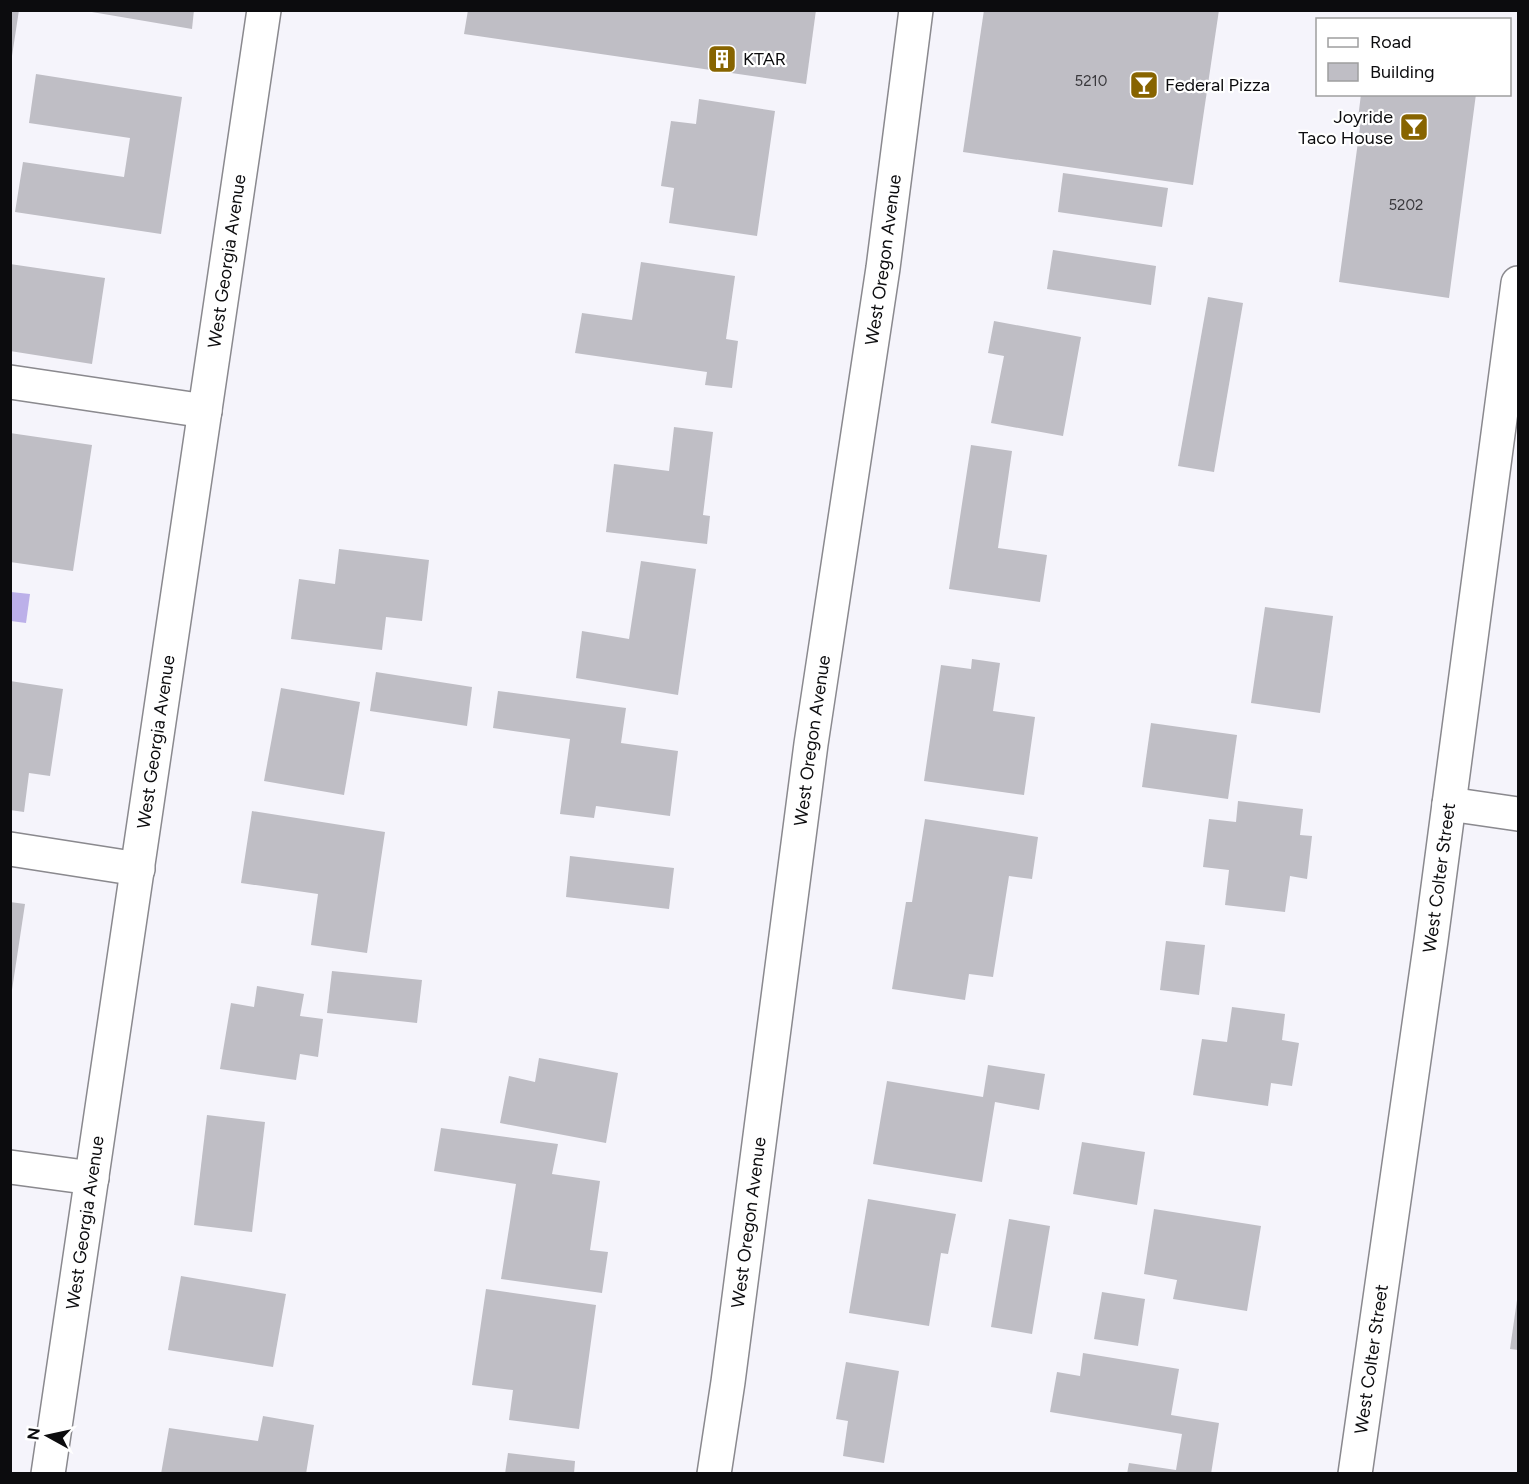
<svg xmlns="http://www.w3.org/2000/svg" width="1529" height="1484" font-family="Figtree,sans-serif">
<rect width="100%" height="100%" fill="#f5f4fb"/>
<path fill="#bcb0e9" d="M11 592 30 594 26 623 11 621Z"/>
<g fill="#bfbec5">
<path d="M10 10H19L12 56 10 55Z"/>
<path d="M80 10H194L192 29Z"/>
<path d="M468 10H816L806 84 464 34Z"/>
<path d="M984 10H1219L1193 185 963 152Z"/>
<path d="M36 74 182 97 161 234 15 212 23 162 124 177 130 138 29 123Z"/>
<path d="M1361 94H1476L1449 298 1339 282 1360 127H1357Z"/>
<path d="M699 99 775 111 757 236 669 223 674 188 661 186 671 121 696 124Z"/>
<path d="M1063 173 1168 188 1162 227 1058 212Z"/>
<path d="M1053 250 1156 266 1151 305 1047 289Z"/>
<path d="M641 262 735 276 726 339 738 341 732 388 705 385 707 372 575 353 582 313 632 320Z"/>
<path d="M10 264 105 278 92 364 10 351Z"/>
<path d="M1208 297 1243 303 1214 472 1178 466Z"/>
<path d="M994 321 1081 337 1063 436 991 423 1004 356 988 353Z"/>
<path d="M674 427 713 432 703 515 710 516 707 544 606 532 614 464 669 471Z"/>
<path d="M10 433 92 445 73 571 10 562Z"/>
<path d="M971 445 1012 451 998 548 1047 555 1040 602 949 589Z"/>
<path d="M339 549 429 560 422 621 386 617 382 650 291 639 299 579 335 584Z"/>
<path d="M641 561 696 569 678 695 576 678 582 631 629 639Z"/>
<path d="M1265 607 1333 616 1320 713 1251 703Z"/>
<path d="M972 659 1000 663 993 711 1035 717 1024 795 924 781 941 665 971 669Z"/>
<path d="M376 672 472 687 467 726 370 711Z"/>
<path d="M10 681 63 689 50 776 29 773 24 812 10 810Z"/>
<path d="M281 688 360 702 344 795 264 781Z"/>
<path d="M498 691 626 708 621 743 678 751 670 816 596 806 594 818 560 814 570 739 493 728Z"/>
<path d="M1151 723 1237 735 1228 799 1142 787Z"/>
<path d="M1238 801 1303 809 1300 835 1312 836 1307 879 1290 876 1285 912 1225 905 1229 870 1203 867 1209 819 1236 822Z"/>
<path d="M252 811 385 832 367 953 311 945 318 894 241 883Z"/>
<path d="M925 819 1038 837 1032 879 1009 876 993 977 969 974 965 1000 892 989 906 902H912Z"/>
<path d="M570 856 674 868 669 909 566 897Z"/>
<path d="M10 902 25 904 12 990H10Z"/>
<path d="M1166 941 1205 945 1199 995 1160 990Z"/>
<path d="M332 971 422 980 417 1023 327 1013Z"/>
<path d="M257 986 304 994 300 1016 323 1019 318 1057 300 1054 296 1080 220 1069 231 1003 254 1007Z"/>
<path d="M1232 1007 1285 1014 1282 1040 1299 1043 1292 1086 1271 1083 1268 1106 1193 1095 1202 1039 1227 1042Z"/>
<path d="M539 1058 618 1073 606 1143 500 1123 509 1076 535 1082Z"/>
<path d="M988 1065 1045 1074 1039 1110 995 1102 982 1182 873 1164 887 1081 983 1097Z"/>
<path d="M207 1115 265 1122 252 1232 194 1225Z"/>
<path d="M441 1128 558 1144 552 1174 600 1181 590 1250 608 1252 602 1293 501 1279 516 1184 434 1171Z"/>
<path d="M1082 1142 1145 1152 1137 1205 1073 1194Z"/>
<path d="M868 1199 956 1214 948 1254 941 1253 929 1326 849 1313Z"/>
<path d="M1154 1209 1261 1226 1247 1311 1173 1299 1177 1280 1144 1274Z"/>
<path d="M1009 1219 1050 1226 1032 1334 991 1327Z"/>
<path d="M181 1276 286 1294 273 1367 168 1350Z"/>
<path d="M486 1289 596 1305 579 1429 509 1420 513 1390 472 1385Z"/>
<path d="M1102 1292 1145 1299 1138 1346 1094 1339Z"/>
<path d="M1517 1300H1518V1350L1510 1349Z"/>
<path d="M1083 1353 1179 1369 1171 1415 1219 1423 1211 1474H1127L1129 1463 1176 1470 1182 1434 1050 1412 1057 1372 1080 1376Z"/>
<path d="M846 1362 899 1371 884 1463 843 1456 848 1421 836 1419Z"/>
<path d="M263 1416 314 1425 306 1474H161L169 1428 258 1441Z"/>
<path d="M508 1453 575 1461 574 1474H505Z"/>
</g>
<g fill="none" stroke-linecap="round" stroke-linejoin="round">
<g stroke="#8a898e" stroke-width="36">
<g id="minor">
<path d="M10 382 205 411"/>
<path d="M1449 804 1518 814"/>
<path d="M10 849 138 869"/>
<path d="M10 1167 92 1178"/>
<path id="s1" d="M48 1474 264 10"/>
<path id="s2" d="M714 1474 728 1382 811 744 883 268 916 10"/>
<path id="s3" d="M1355 1474 1431 940 1518 283"/>
</g>
</g>
<use href="#minor" stroke="#fff" stroke-width="33"/>
</g>
<defs>
<g id="building-square" transform="scale(1.5)"><rect x="-9" y="-9" width="18" height="18" rx="4" fill="#876400" stroke="#fff"/><path d="M-4-6H4V6H1V3H-1V6H-4ZM-2.5-4.3h1.7v1.8h-1.7ZM.8-4.3h1.7v1.8H.8ZM-2.5-1h1.7V.8h-1.7ZM.8-1h1.7V.8H.8Z" fill="#fff"/></g>
<g id="bar-square" transform="scale(1.5)"><rect x="-9" y="-9" width="18" height="18" rx="4" fill="#876400" stroke="#fff"/><path d="M-6-5H6L.8 .8V4.5H3.5V6h-7V4.5H-.8V.8Z" fill="#fff"/></g>
</defs>
<g fill-rule="evenodd">
<use href="#building-square" x="722" y="59"/>
<use href="#bar-square" x="1144" y="85"/>
<use href="#bar-square" x="1414" y="127"/>
</g>
<g text-anchor="middle" dominant-baseline="central" stroke-width="4.5" stroke-linejoin="round" paint-order="stroke">
<g font-size="15" fill="#39383c">
<text x="1091" y="81">5210</text>
<text x="1406" y="205">5202</text>
</g>
<g font-size="18" fill="#0c0c0e" stroke="#fff" text-anchor="start">
<text x="743" y="59">KTAR</text>
<text x="1165" y="85">Federal Pizza</text>
<text x="1393" y="117" text-anchor="end">Joyride<tspan x="1393" dy="21">Taco House</tspan></text>
</g>
<g font-size="18" fill="#0c0c0e" stroke="#fff">
<text stroke="none"><textPath href="#s1" startOffset="1226">West Georgia Avenue</textPath></text>
<text stroke="none"><textPath href="#s2" startOffset="1226">West Oregon Avenue</textPath></text>
<text stroke="none"><textPath href="#s1" startOffset="740">West Georgia Avenue</textPath></text>
<text stroke="none"><textPath href="#s2" startOffset="740">West Oregon Avenue</textPath></text>
<text stroke="none"><textPath href="#s3" startOffset="602">West Colter Street</textPath></text>
<text stroke="none"><textPath href="#s1" startOffset="254">West Georgia Avenue</textPath></text>
<text stroke="none"><textPath href="#s2" startOffset="254">West Oregon Avenue</textPath></text>
<text stroke="none"><textPath href="#s3" startOffset="116">West Colter Street</textPath></text>
</g>
</g>
<rect width="1529" height="1484" fill="none" stroke="#0c0c0e" stroke-width="24"/>
<rect x="1316" y="18" width="195" height="78" fill="#ffffff" stroke="#9e9e9f" stroke-width="1.5"/>
<rect x="1328" y="38" width="30" height="9" fill="#ffffff" stroke="#9e9e9f" stroke-width="1.5"/>
<text x="1370" y="48" font-size="18" fill="#0c0c0e">Road</text>
<rect x="1328" y="63" width="30" height="18" fill="#bfbec5" stroke="#9e9e9f" stroke-width="1.5"/>
<text x="1370" y="78" font-size="18" fill="#0c0c0e">Building</text>
<g transform="translate(48 1436) rotate(278)" stroke="#ffffff" stroke-width="4.5" paint-order="stroke">
<path d="M0-4.5L10 22L0 15L-10 22Z" fill="#0c0c0e"/>
<text y="-9" font-size="16" font-weight="bold" text-anchor="middle" fill="#0c0c0e">N</text>
</g>
</svg>
